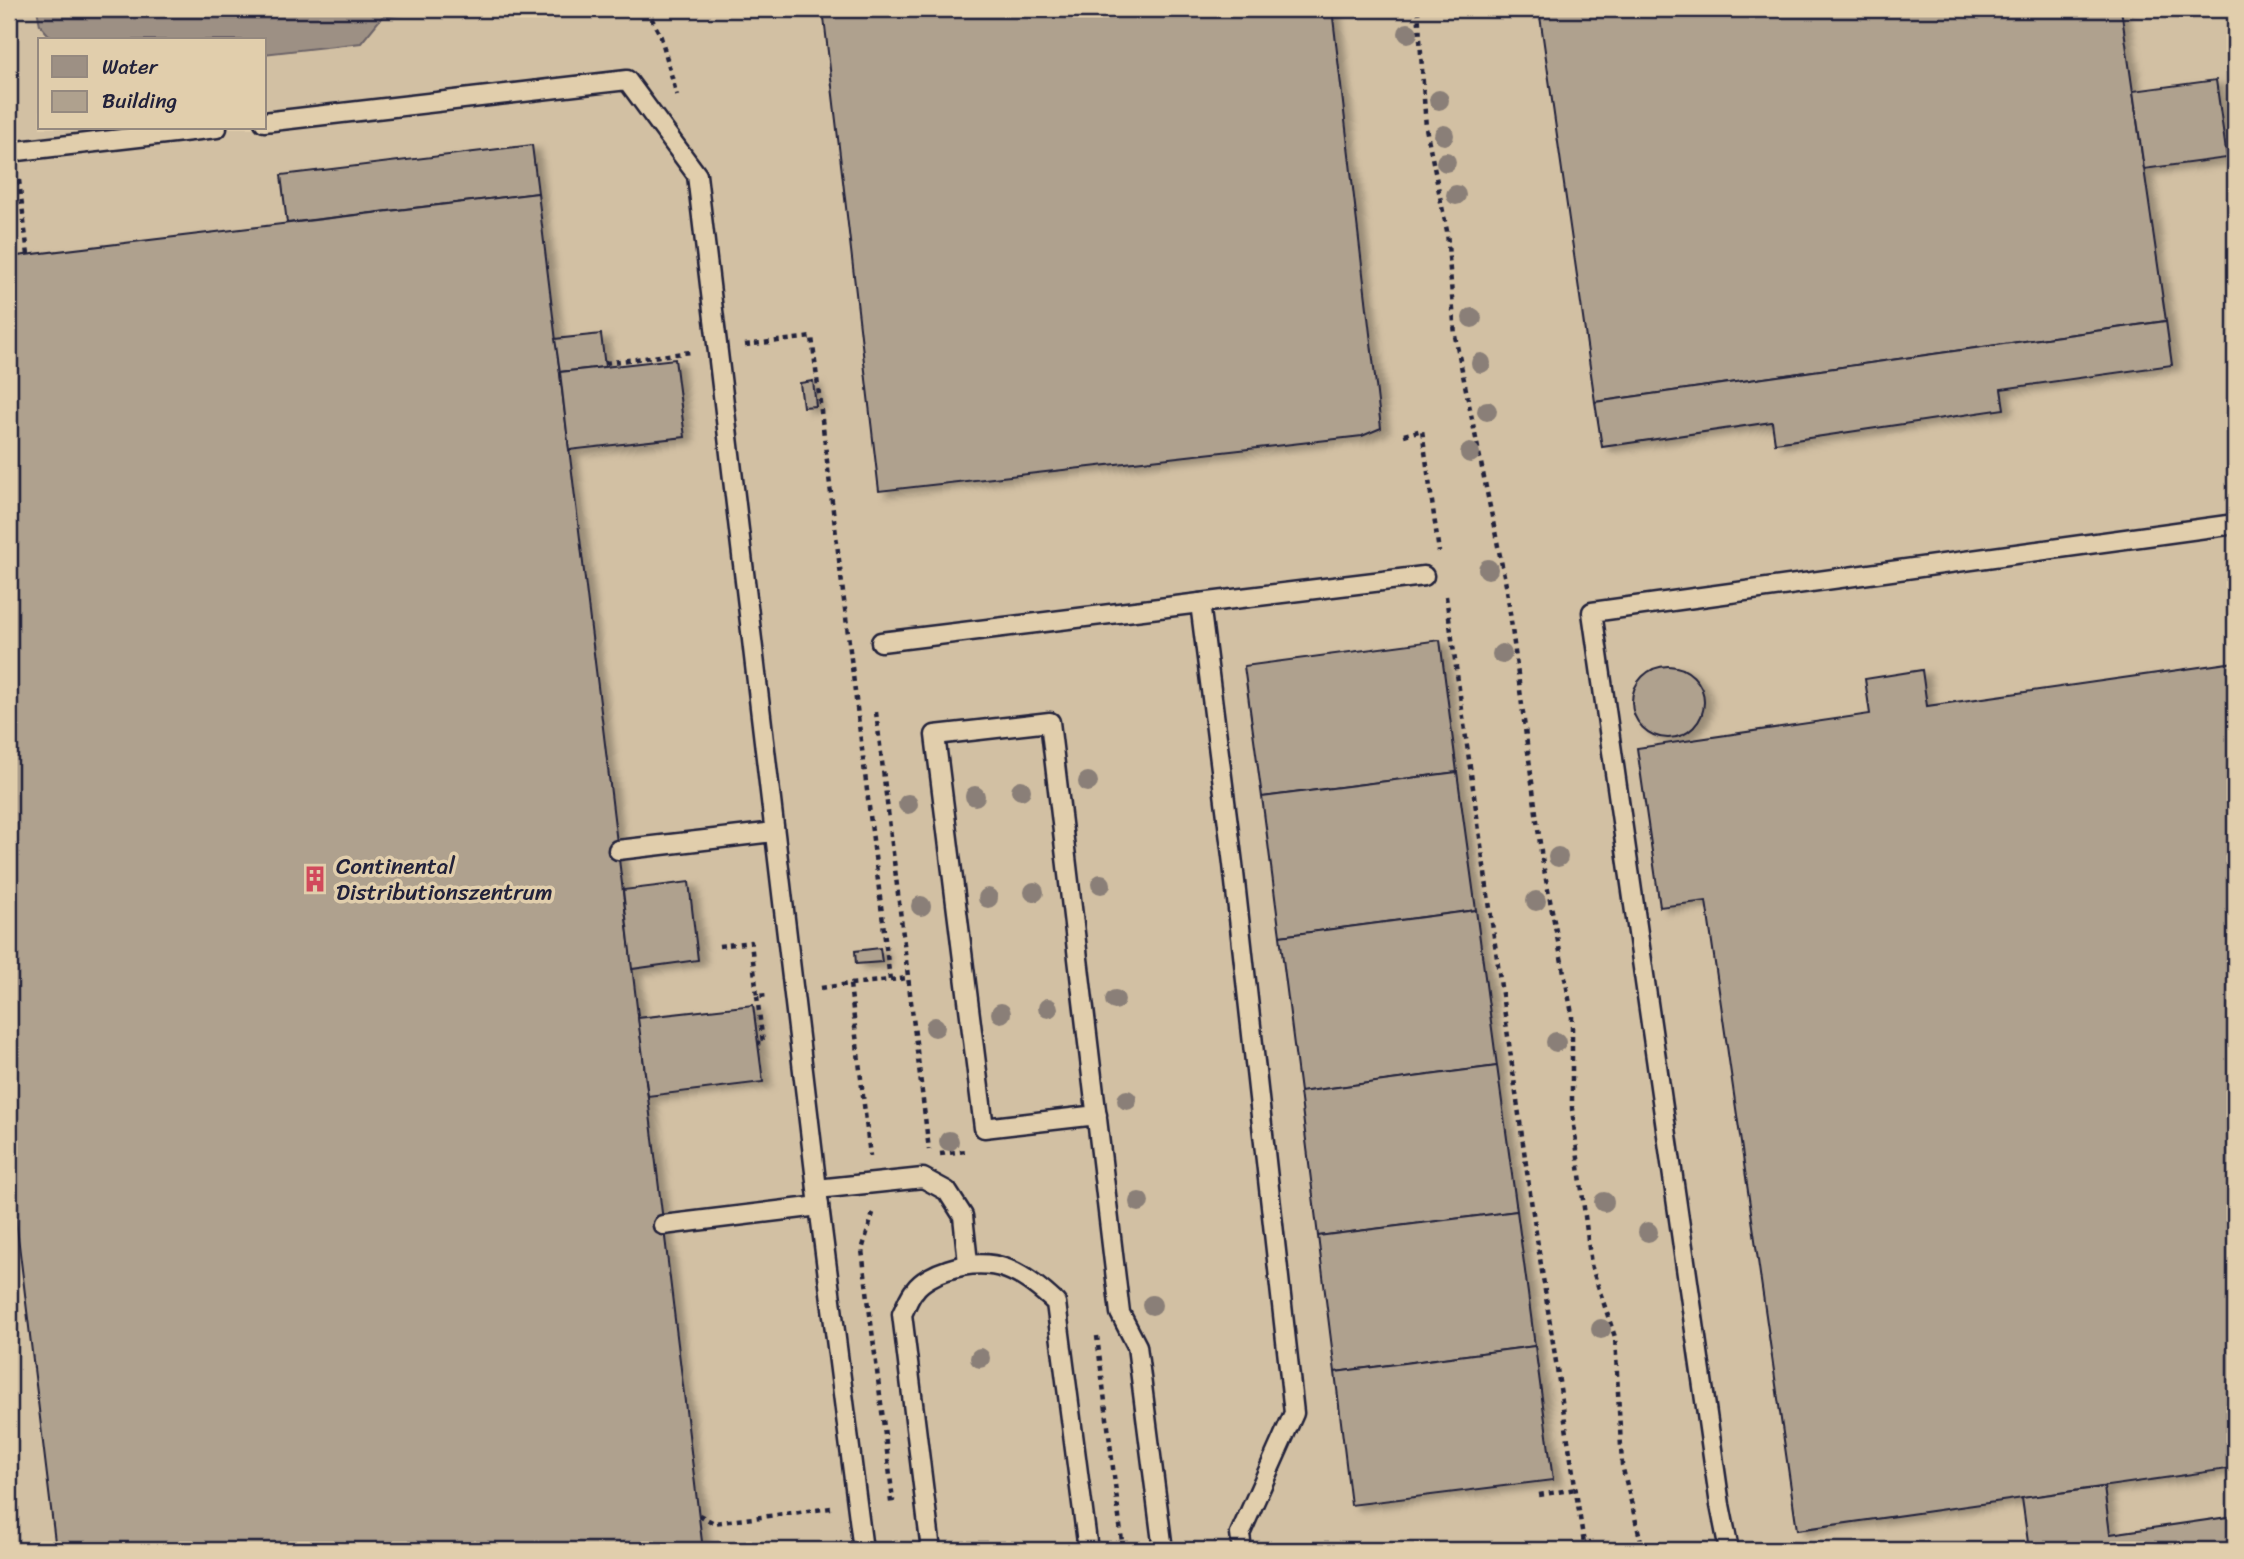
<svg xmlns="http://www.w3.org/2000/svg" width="2244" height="1559" font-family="Sriracha,sans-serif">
<defs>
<filter id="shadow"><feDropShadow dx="8" dy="4.5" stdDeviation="3.5" flood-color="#0004"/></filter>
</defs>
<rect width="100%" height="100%" fill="#e1ceac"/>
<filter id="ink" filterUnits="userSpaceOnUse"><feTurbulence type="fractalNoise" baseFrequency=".0143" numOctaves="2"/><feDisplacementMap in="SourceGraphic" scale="14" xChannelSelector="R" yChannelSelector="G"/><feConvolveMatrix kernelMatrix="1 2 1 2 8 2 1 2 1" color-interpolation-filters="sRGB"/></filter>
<g filter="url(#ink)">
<path fill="#d2c0a3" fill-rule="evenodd" d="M9 9H2235V1550H9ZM40 40H264V128H40Z"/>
<path fill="#9d9084" stroke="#6c6467" stroke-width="2" d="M37 9H445L382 17 361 43 264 54V40H53L40 25Z"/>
<g fill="#afa18e" stroke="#22223b" stroke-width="2" filter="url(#shadow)">
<path d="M823 9H1332L1381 428 1362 436 879 491Z"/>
<path d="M1539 9H2121L2166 321 1595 402Z"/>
<path d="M2216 80 2227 158 2144 169 2133 91Z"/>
<path d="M532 145 538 193 287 223 281 175Z"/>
<path d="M538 193 703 1550H56L9 1162V257Z"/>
<path d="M2166 321 2172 365 2001 389 2004 409 1775 443 1772 422 1602 447 1595 402Z"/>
<path d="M601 334 605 367 560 372 555 339Z"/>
<path d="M675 359 685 437 569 450 560 372Z"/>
<path d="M813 381 816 406 803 407 800 383Z"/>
<path d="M1440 640 1457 772 1262 797 1244 666Z"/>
<path d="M2235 662V1468L1797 1530 1706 901 1660 907 1637 748 1870 714 1865 679 1922 670 1927 706Z"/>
<circle cx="1668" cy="702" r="36"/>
<path d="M1457 772 1476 910 1280 936 1262 797Z"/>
<path d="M689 882 698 960 632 969 623 890Z"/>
<path d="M1476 910 1497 1066 1300 1092 1280 936Z"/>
<path d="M880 948 882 962 856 964 855 951Z"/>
<path d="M753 1005 763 1082 648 1096 638 1018Z"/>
<path d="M1497 1066 1517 1211 1318 1236 1300 1092Z"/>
<path d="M1517 1211 1535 1346 1335 1372 1318 1236Z"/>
<path d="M1535 1346 1553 1480 1351 1505 1335 1372Z"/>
<path d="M2104 1487 2110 1534 2235 1516V1550H2029L2022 1498Z"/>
</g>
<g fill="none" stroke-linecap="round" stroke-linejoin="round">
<g stroke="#22223b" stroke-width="23">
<g id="lane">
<path d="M264 122 627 80 697 175 819 1206 863 1550"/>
<path d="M9 152 217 128"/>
<path d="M881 642 1200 603"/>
<path d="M618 850 774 832"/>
<path d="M1097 1115 984 1128 935 735 1050 722 1120 1313 1137 1346 1163 1550"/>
<path d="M817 1189 923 1178 947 1191 963 1216 968 1263"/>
<path d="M663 1225 819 1206"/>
<path d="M931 1550 902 1314C906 1307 909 1296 915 1290 921 1281 937 1273 947 1270 994 1254 1023 1272 1056 1303L1088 1550"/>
<path d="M1242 1550 1240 1534 1294 1413 1233 864 1200 603 1424 576"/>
<path d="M1729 1550 1720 1505 1592 612 2235 524"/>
</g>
</g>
<g stroke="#22223b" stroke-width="4.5" stroke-dasharray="5 5" stroke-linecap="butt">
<path d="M647 9 661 37 677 96"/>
<path d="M1418 9 1426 128 1447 231 1455 336 1507 590 1542 859 1572 1014V1109L1591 1265 1615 1337 1622 1465 1643 1550"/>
<path d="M19 180 28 255"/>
<path d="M745 345 812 337 890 980 850 984"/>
<path d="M605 363 691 352"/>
<path d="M1404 435 1422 430 1439 552"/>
<path d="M1446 596 1531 1200 1585 1550"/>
<path d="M876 712 929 1150"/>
<path d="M719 946 751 942 757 996 767 995"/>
<path d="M890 980 908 978"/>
<path d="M821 988 850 984 870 1156"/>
<path d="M757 996 763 1043H758"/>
<path d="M940 1154 966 1151"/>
<path d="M873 1213 862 1250 893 1500 885 1501"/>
<path d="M1097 1336 1123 1550"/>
<path d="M1539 1495 1576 1489"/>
<path d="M699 1515 714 1523 831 1508"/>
</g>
<use href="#lane" stroke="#e1ceac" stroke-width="18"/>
</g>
<g fill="#8a7f78">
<circle cx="1408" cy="33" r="10"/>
<circle cx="1439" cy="100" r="10"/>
<circle cx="1444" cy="135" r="10"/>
<circle cx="1446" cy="162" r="10"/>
<circle cx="1456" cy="195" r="10"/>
<circle cx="1472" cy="318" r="10"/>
<circle cx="1481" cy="363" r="10"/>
<circle cx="1487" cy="411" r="10"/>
<circle cx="1470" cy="453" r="10"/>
<circle cx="1488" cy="569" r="10"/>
<circle cx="1502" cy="654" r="10"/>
<circle cx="1088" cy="782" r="10"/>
<circle cx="1021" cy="790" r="10"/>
<circle cx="975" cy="796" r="10"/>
<circle cx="908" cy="804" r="10"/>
<circle cx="1558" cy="857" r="10"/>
<circle cx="1101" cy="884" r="10"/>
<circle cx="1034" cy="892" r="10"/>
<circle cx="988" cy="898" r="10"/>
<circle cx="1536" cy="901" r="10"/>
<circle cx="921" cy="906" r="10"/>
<circle cx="1115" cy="1000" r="10"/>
<circle cx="1048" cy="1008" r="10"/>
<circle cx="1001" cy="1013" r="10"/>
<circle cx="935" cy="1027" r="10"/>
<circle cx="1556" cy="1042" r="10"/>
<circle cx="1127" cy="1100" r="10"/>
<circle cx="949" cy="1141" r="10"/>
<circle cx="1139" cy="1202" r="10"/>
<circle cx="1604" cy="1202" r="10"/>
<circle cx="1648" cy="1232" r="10"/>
<circle cx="1152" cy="1305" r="10"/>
<circle cx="1601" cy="1329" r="10"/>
<circle cx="980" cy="1358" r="10"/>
</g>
</g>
<defs>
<g id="building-bare" transform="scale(2.1)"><path d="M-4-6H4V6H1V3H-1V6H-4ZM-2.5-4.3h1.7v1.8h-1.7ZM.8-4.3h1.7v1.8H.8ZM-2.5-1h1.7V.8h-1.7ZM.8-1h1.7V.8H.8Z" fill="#d1495b" stroke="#e1ceac" stroke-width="2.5" paint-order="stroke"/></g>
</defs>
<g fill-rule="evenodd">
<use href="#building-bare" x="315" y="879"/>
</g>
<g text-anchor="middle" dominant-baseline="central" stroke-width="7" stroke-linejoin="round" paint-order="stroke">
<g font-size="23" fill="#22223b" stroke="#e1ceac" text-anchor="start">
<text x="336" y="866">Continental<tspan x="336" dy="26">Distributionszentrum</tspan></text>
</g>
</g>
<rect width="2244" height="1559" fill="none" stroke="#e1ceac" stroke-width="35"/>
<rect x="18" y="18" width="2209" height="1524" fill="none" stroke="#22223b" stroke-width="2.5" filter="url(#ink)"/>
<rect x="38" y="38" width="228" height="91" fill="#e1ceac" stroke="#95897f" stroke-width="2"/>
<rect x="52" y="56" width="35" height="21" fill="#9d9084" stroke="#95897f" stroke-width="2"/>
<text x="102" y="74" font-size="21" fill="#22223b">Water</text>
<rect x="52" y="91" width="35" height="21" fill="#afa18e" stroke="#95897f" stroke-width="2"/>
<text x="102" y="108" font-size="21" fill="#22223b">Building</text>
</svg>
